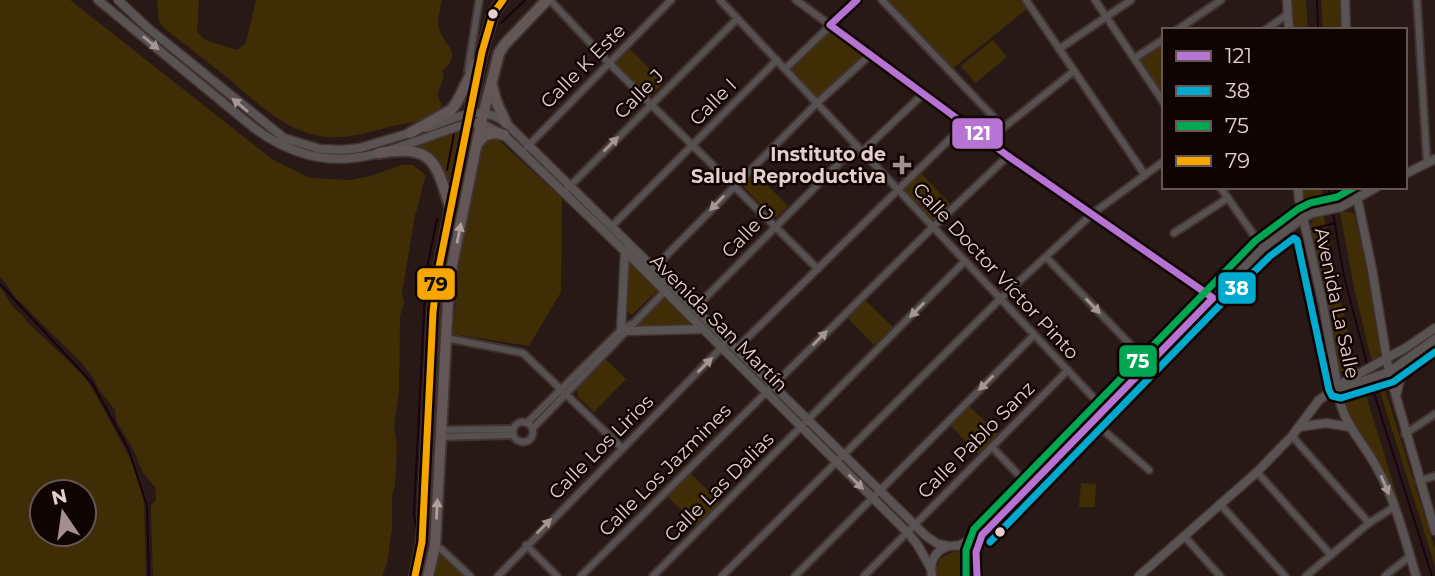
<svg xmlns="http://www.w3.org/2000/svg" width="1435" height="576" font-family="Montserrat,sans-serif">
<rect width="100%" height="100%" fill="#291916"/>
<g fill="#3f2d06" fill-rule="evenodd">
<path d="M0 0H70L273 160 310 178 350 180 371 176 401 165H413L426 175C421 189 420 202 415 215L402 293 404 303 400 316 399 392 394 425 397 446 395 484 392 497V528L387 564 382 576H153L151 513V505L156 500 155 487 143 473 134 451 116 420 115 410 100 391 92 376 80 361 16 298 0 276Z"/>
<path d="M157 0H199L197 32 205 40 237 50 246 43 256 0H442C440 9 437 19 439 28 442 45 465 52 442 71L444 77 437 95 442 104 439 110C426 122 405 123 389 127 368 133 341 140 319 136 281 128 258 103 229 79 208 62 187 46 165 29L159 22Z"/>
<path d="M887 0H1021L1027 9 952 69Z"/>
<path d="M1291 0H1306L1308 30H1293Z"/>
<path d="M1321 0H1340L1341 30H1323Z"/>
<path d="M829 31 862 54 863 57 821 97H816L791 68Z"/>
<path d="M993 40 1007 57 975 83 961 66Z"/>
<path d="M1164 42V93L1161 92 1140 62 1141 57Z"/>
<path d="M630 49 663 83 649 98 615 63Z"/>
<path d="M462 128V133L457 141 449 193C441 170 436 151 409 146Z"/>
<path d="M487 138H496L562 198 561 292 529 346 453 334 459 258 484 141Z"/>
<path d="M754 172 788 206 777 217 772 216 743 186V182Z"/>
<path d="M920 172 952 206 934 221 904 191 903 188Z"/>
<path d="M1302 187H1321L1324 205 1313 210C1301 207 1302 197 1302 187Z"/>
<path d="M1340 212H1352L1355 216 1368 275 1381 354 1372 362 1354 288Z"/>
<path d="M1324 216 1339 296 1358 370C1351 373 1347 373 1340 370L1338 364 1308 228 1314 219Z"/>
<path d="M628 259 658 290 632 315 627 312Z"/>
<path d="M0 287C5 293 7 297 10 303 15 311 23 313 27 322L84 376 95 393 133 464 144 500 146 576H0ZM42 492H84V534H42Z"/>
<path d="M666 297 696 326 639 328V323Z"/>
<path d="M864 299 893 327 874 345 846 316Z"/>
<path d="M604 358 626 379 594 412 578 397 577 386Z"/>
<path d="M1380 381 1383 383 1435 549V566L1377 382Z"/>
<path d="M1363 386 1422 576H1419L1385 475 1349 418 1342 398 1347 391Z"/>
<path d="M968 405 998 434 978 454 949 424Z"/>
<path d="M690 473 721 503 698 526 667 496Z"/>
<path d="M1081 483 1096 484 1095 507H1079Z"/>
<path d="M438 550 466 576H432Z"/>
<path d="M954 551 969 556 974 566 972 576H938L936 569 940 559Z"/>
</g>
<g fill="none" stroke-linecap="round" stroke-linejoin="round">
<g stroke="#1a0211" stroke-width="2">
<path d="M1317 0 1318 30"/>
<path d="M501 23 525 0"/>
<path d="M447 170 454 134"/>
<path d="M1329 187 1332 207"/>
<path d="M1333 213 1344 276 1367 364"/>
<path d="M1312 229 1335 223"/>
<path d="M1260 259 1284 238 1299 234"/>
<path d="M1249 271 1254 265"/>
<path d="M0 284 92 383 128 448 147 506 149 576"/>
<path d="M1203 318 1238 282"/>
<path d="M1186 335 1197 324"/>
<path d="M1141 381 1178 343"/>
<path d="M1371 384 1432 576"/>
<path d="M1037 488 1092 430"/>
<path d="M416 528 414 513 426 273 437 219"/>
</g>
<g stroke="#423331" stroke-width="10">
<g id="street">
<path d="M550 0 609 63 818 269"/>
<path d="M720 0 1105 410"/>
<path d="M796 0 1008 156 1213 298"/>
<path d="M882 0 1003 127"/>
<path d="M1026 0 1145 175"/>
<path d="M1095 0 1164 103"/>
<path d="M1417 0 1427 163"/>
<path d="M1177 30 1221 0"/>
<path d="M1265 30 1288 14"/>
<path d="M1059 49 1131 0"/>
<path d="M1135 58 1164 39"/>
<path d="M785 69 857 0"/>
<path d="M468 71 479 0"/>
<path d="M988 140 1074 71"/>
<path d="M527 147 671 0"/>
<path d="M862 152 924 93"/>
<path d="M1220 187 1263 248"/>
<path d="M567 189 737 19"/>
<path d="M612 226 777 60"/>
<path d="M1174 233 1228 198"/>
<path d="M1046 257 1149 364"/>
<path d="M654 268 817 103 870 55"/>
<path d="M694 309 856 146"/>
<path d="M446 338 523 353 622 448"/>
<path d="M735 350 965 124"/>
<circle cx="523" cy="432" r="10"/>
<path d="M1094 422 1149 470"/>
<path d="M527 423 621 330 632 324"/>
<path d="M533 428 665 291"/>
<path d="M441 430 513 429"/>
<path d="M1405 434 1435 414"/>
<path d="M1292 436 1369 523"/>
<path d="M441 437 513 435"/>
<path d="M992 447 1030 487"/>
<path d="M1257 472 1331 555"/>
<path d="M1419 481 1435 476"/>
<path d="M1220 504 1285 576"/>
<path d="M1184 536 1220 576"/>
<path d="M526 545 557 576"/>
<path d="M441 549 470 576"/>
<path d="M498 576 724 345"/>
<path d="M581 576 933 227 1008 156"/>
<path d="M653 576 965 261"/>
<path d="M722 576 1000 299 1092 214 1164 161"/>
<path d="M795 576 1034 335"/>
<path d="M864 576 1068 370"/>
<path d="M1306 576 1369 523 1394 507"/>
<path d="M1385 576 1410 556"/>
</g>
</g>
<g stroke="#423331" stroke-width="11">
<g id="secondary">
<path d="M98 0 254 128C334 186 386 149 469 123H481L504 135 635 261 907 532 917 544 930 567"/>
<path d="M118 0 148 28 284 138 320 149 341 150 360 148 413 132"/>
<path d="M1287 0 1289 30"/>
<path d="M1345 0 1346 30"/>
<path d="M426 128C454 119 480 102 506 123L926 536 938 544 948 546"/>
<path d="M1405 174 1435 159"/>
<path d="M1298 187 1299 200 1323 305 1341 406C1349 430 1366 447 1377 468 1396 501 1405 540 1416 576"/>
<path d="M1355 187 1372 269 1389 372 1435 531"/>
<path d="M621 330 625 252"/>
<path d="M628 331 703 329"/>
<path d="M1342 388 1389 372 1435 339"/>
<path d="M1396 396 1401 375 1409 359"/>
<path d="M1299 427 1326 423 1350 427"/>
<path d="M960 545 982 535 1023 495 1263 248 1303 218 1313 213 1341 207 1377 187"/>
<path d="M932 576C924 537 984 534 977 576"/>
<path d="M1139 576 1257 472 1292 436 1319 400 1346 381 1407 347 1435 328"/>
</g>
</g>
<g stroke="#423331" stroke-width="14">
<g id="highway">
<path d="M492 86 496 101 506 123"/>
<path d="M410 133 451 110 457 102 477 62"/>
<path d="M478 143C484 133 493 131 504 135"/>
<path d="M379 153C432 144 436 161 450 207"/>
<path d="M415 576 422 542 433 312 437 277 482 52 493 14 503 0"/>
<path d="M428 576 435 546 448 300 452 265 481 123 499 53 505 44 547 0"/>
</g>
</g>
<use href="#street" stroke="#575050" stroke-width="6"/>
<use href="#secondary" stroke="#5a5353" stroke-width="8"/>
<use href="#highway" stroke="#625657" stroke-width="10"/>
<g stroke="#100403" stroke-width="12">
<path id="bus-1" d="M857 0 830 25 1008 156 1213 298 982 535 976 552 977 576"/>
</g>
<g stroke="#100403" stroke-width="12">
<path id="bus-2" d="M990 542 1220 305 1270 256 1294 238 1297 240 1329 390 1332 396 1341 398 1393 382 1435 352"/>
</g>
<g stroke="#100403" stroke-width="12">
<path id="bus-3" d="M966 576V550L974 529 1255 241 1298 209 1310 203 1337 197 1355 187"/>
</g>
<g stroke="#100403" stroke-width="12">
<path id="bus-4" d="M415 576 422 542 433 312 437 277 482 52 493 14 503 0"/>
</g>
<use href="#bus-1" stroke="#b673d3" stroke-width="7"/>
<use href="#bus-2" stroke="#00a9ce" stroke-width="7"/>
<use href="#bus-3" stroke="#00a651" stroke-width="7"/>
<use href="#bus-4" stroke="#f7a600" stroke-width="7"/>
</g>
<defs><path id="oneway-solid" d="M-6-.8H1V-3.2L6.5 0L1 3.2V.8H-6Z" transform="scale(1.75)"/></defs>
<g fill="#a69795">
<use href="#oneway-solid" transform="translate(151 43) rotate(40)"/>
<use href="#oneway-solid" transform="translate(240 105) rotate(-140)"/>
<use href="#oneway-solid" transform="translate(856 482) rotate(45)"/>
<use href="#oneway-solid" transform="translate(1385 485) rotate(67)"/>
</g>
<g fill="#a59694">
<use href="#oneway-solid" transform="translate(611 144) rotate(-45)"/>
<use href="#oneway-solid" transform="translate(717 203) rotate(134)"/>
<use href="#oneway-solid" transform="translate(1093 306) rotate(46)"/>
<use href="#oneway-solid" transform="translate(917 310) rotate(135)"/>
<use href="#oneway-solid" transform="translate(820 338) rotate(-45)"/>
<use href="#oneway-solid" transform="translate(705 365) rotate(-45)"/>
<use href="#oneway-solid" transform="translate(986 383) rotate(135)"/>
<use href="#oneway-solid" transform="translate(544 526) rotate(-45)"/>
</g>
<g fill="#b19f9d">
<use href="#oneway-solid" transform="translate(459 233) rotate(-79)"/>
<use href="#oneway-solid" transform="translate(437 509) rotate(-87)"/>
</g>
<g fill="#e5cfcb" stroke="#100403" stroke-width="2.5">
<circle cx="493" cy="14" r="6"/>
<circle cx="1000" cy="532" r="6"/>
</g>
<path fill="#a38f8c" stroke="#100403" stroke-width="2.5" d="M898.5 154.5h7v7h7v7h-7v7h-7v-7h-7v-7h7z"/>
<g text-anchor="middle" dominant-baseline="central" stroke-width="5" stroke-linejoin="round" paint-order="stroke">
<g font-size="19" fill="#e5cfcb" stroke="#100403">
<text transform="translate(583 66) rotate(-45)">Calle K Este</text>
<text transform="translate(639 94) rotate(-45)">Calle J</text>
<text transform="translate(713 102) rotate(-45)">Calle I</text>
<text transform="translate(748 231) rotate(-46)">Calle G</text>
<text transform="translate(996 271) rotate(47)">Calle Doctor Víctor Pinto</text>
<text transform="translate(1337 303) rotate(78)">Avenida La Salle</text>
<text transform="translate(719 323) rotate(45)">Avenida San Martín</text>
<text transform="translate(976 440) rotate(-45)">Calle Pablo Sanz</text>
<text transform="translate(601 447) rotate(-45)">Calle Los Lirios</text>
<text transform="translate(665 470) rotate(-45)">Calle Los Jazmines</text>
<text transform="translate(719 487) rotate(-45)">Calle Las Dalias</text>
</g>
<g font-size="19" font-weight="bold" fill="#e5cfcb" stroke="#100403" text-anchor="end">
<text x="886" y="154">Instituto de<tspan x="886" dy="22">Salud Reproductiva</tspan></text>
</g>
</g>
<g stroke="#100403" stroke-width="2.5">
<rect x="951" y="117" width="53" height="33" rx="7" fill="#b673d3"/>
<rect x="416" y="267" width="40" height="34" rx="7" fill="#f7a600"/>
<rect x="1217" y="271" width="40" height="34" rx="7" fill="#00a9ce"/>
<rect x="1118" y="344" width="40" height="34" rx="7" fill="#00a651"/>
</g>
<g font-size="19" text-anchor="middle" font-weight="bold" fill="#fff">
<text x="978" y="140">121</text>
<text x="1237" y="295">38</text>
<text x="1138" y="368">75</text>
</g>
<g font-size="19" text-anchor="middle" font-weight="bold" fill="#111">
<text x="436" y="291">79</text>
</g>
<rect x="1162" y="28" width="245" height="161" fill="#100403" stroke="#655553" stroke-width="2"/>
<rect x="1176" y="51" width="35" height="10" fill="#b673d3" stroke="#655553" stroke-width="2"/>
<text x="1225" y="63" font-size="21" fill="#e5cfcb">121</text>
<rect x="1176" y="86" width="35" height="10" fill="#00a9ce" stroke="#655553" stroke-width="2"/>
<text x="1225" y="98" font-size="21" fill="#e5cfcb">38</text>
<rect x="1176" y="121" width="35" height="10" fill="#00a651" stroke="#655553" stroke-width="2"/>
<text x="1225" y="133" font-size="21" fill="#e5cfcb">75</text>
<rect x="1176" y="156" width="35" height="10" fill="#f7a600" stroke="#655553" stroke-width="2"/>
<text x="1225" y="168" font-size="21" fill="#e5cfcb">79</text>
<g transform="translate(63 513) rotate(347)"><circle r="33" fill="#100403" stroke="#655553" stroke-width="2"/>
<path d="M0-5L12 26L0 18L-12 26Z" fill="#a38f8c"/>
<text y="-10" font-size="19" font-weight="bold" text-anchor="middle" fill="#e5cfcb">N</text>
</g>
</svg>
